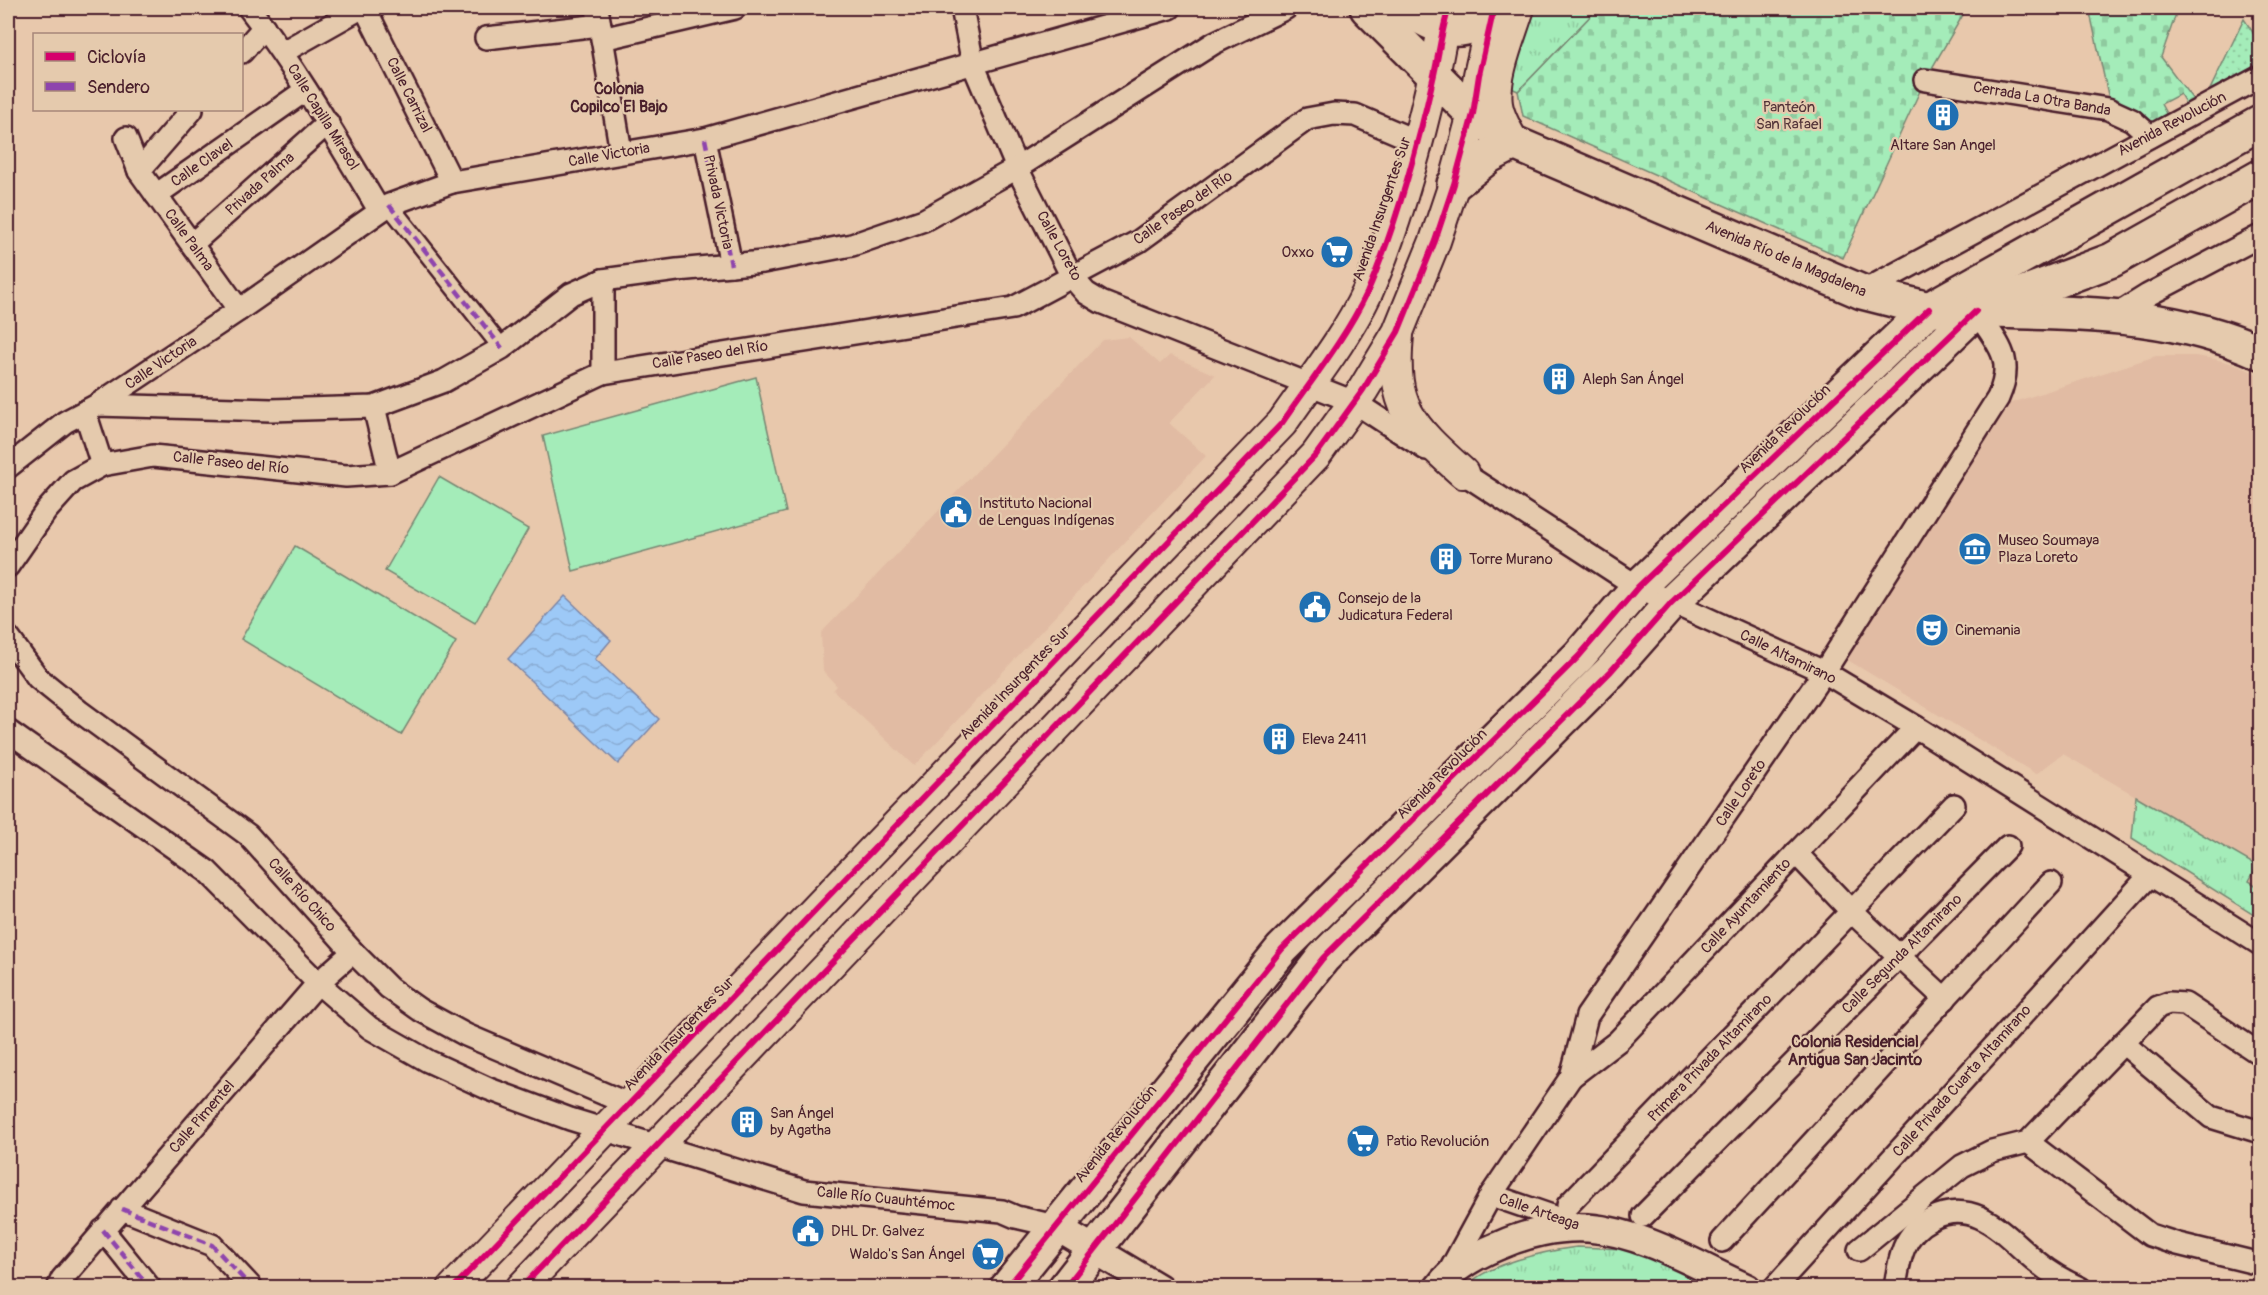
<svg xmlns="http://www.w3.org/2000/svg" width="2268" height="1295" font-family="Pangolin,sans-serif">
<defs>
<pattern id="grass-dots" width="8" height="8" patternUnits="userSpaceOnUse" patternTransform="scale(1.5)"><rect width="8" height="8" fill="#a4ecb9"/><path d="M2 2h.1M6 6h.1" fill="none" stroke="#8fca9f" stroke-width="1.8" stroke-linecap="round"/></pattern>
<pattern id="cemetery-stones" width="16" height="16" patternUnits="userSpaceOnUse" patternTransform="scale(1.5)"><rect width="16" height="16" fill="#a4ecb9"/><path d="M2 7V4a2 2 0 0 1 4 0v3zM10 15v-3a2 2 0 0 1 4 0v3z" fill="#8fca9f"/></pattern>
<pattern id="park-tufts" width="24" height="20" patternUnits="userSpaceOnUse" patternTransform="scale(1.5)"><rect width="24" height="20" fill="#a4ecb9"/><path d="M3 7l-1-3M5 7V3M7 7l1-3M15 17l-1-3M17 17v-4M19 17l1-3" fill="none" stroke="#8fca9f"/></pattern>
<pattern id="water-waves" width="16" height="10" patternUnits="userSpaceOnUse" patternTransform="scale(1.5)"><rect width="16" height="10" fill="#9dc9f7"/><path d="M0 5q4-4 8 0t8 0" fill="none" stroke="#89acd4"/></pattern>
</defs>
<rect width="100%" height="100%" fill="#e8c8ac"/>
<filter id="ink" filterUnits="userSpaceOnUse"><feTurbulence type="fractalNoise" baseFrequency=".0167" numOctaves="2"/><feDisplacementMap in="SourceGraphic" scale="12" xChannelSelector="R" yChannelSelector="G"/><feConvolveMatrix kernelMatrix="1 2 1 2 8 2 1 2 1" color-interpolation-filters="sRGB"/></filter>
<g filter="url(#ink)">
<g fill="#e1bba3">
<path d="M1129 337 1160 364 1170 355 1215 375 1169 423 1206 456 914 766 833 690 837 686 823 671 821 633 1103 340Z"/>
<path d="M2156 356H2195L2214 359 2234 364 2260 375V888L2248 881 2257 866 2063 754 2036 774 1846 659 2008 404Z"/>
</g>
<path fill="url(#grass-dots)" stroke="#778672" stroke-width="1.5" d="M2244 19 2260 43V69L2205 100Z"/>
<g fill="url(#cemetery-stones)" stroke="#778672" stroke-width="1.5">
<path d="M1598 8H1967L1925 80 1843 258 1523 116 1518 91Z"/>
<path d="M2089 8H2178L2161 57 2197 105 2189 109 2180 94 2161 104 2169 119 2153 129 2110 104Z"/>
</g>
<g fill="url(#park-tufts)" stroke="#778672" stroke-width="1.5">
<path d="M1532 8H1598L1518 91 1507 86Z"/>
<path d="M2136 796 2257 866 2249 881 2260 888V919L2132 838Z"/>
<path d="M1577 1247 1624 1249 1647 1253 1723 1288H1465C1485 1264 1546 1251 1577 1247Z"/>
</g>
<g fill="#a4ecb9" stroke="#778672" stroke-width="1.5">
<path d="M756 377 786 512 573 571 543 436Z"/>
<path d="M439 477 528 529 475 623 385 571Z"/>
<path d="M295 546 456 642 401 735 241 639Z"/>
</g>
<path fill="url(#water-waves)" stroke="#7c85a5" stroke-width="1.5" d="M565 596 611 640 595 659 659 719 618 764 508 659Z"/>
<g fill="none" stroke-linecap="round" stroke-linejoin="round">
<g stroke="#4a1f2b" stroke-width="21">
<path id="pedestrian" d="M389 205 502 348"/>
</g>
<g stroke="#4a1f2b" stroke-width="26">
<g id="minor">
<path d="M249 8C298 71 338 141 379 210"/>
<path d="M365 8 452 182"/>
<path d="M597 8 621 152"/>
<path d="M962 8 973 64 1017 168 1072 277 1086 293 1101 302 1354 402 1426 449"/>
<path d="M486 38 600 25"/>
<path d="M602 39 735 8"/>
<path d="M242 52 264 27"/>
<path d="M283 52 361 8"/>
<path d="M1925 80 2108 109 2132 120 2150 136"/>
<path d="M126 138 139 171 239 310"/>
<path d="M705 139 731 265"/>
<path d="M139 171 192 110"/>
<path d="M156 195 306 90"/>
<path d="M192 244 328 123"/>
<path d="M603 280V373"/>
<path d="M1862 292 2260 77"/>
<path d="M2116 315 2148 295 2260 236"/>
<path d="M97 405 239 310 389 205 452 182 705 139 1170 8"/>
<path d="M374 407 390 473"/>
<path d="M85 412 102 465"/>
<path d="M1452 466 1638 587 1824 672 1916 727 2260 944"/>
<path d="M8 467 65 422 97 405 271 410 374 407 444 381 502 348 571 294 603 280 677 270 763 262 852 245 924 220 1017 168 1214 43 1286 8"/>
<path d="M8 566 46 511 73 481 102 465 153 456 346 476 390 473 603 373 1013 308 1139 241 1307 119 1334 114 1355 115 1418 142"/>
<path d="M8 637 38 678 79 711 248 835 353 952 389 988 420 1010 466 1035 628 1104"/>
<path d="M8 731 207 871 318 983 370 1028 428 1061 489 1089 570 1119 804 1191 1002 1211 1016 1217 1055 1226"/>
<path d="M1796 853 1851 911 1945 999"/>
<path d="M2123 1043 2211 1117 2260 1132"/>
<path d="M1571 1077 1618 1041 1916 727"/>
<path d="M2028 1142 2150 1235 2178 1244 2260 1264"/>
<path d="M1491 1195 1578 1225"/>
<path d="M1568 1205 1954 805"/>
<path d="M122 1209 212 1245 252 1288"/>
<path d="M1643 1216 2008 846"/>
<path d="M103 1230 150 1288"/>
<path d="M1722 1241 2051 883"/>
<path d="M1859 1250 1962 1166 1992 1151 2028 1142 2158 1007 2169 1003 2185 1004 2260 1054"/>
<path d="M1449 1272 1491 1195 1571 1077 1587 1016 1824 672 1998 398C2016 357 1997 344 1976 311"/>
<path d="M58 1288 62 1279 318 983 353 952"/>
<path d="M1774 1288 2150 875"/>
<path d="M1895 1288C1899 1259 1903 1233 1931 1219 1977 1196 2006 1237 2037 1262 2050 1273 2064 1281 2080 1288"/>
</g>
</g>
<g stroke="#4a1f2b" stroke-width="32">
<g id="tertiary">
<path d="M1055 1226 1159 1288"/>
<path d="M1438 1288C1452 1268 1476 1255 1498 1246 1524 1234 1558 1226 1588 1228 1642 1232 1698 1266 1747 1288"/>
</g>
</g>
<g stroke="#4a1f2b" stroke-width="34">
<g id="secondary">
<path d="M1514 143C1507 131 1499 118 1497 104 1493 75 1511 35 1519 8"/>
<path d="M1398 335C1391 409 1411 426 1463 473"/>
<path d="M453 1288 1282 423C1311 381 1345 339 1367 293 1396 227 1417 149 1433 79 1439 55 1441 31 1449 8"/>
<path d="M521 1288 1316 455 1363 390 1398 332 1435 241 1454 184 1473 114 1479 75 1494 8"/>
</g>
</g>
<g stroke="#4a1f2b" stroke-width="38">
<g id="primary">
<path d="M1367 8 1473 114 1514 143 1862 292 1929 309H1945"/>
<path d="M1404 8C1439 27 1458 42 1493 13"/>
<path d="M1454 184 1489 156 1514 143"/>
<path d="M1994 311C2087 314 2173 313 2260 352"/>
<path d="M1007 1288 1282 949 1579 656 1638 587 1929 309 2260 123"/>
<path d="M1065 1288 1323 958 1611 671 1671 603 1976 311 2112 260 2260 177"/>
</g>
</g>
<use href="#pedestrian" stroke="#e5caad" stroke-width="16"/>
<use href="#minor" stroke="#e5caad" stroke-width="21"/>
<use href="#tertiary" stroke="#e5caad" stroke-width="27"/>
<use href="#secondary" stroke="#e5caad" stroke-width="30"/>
<use href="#primary" stroke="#e5caad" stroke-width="33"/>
<g stroke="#8e44ad" stroke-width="4.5" stroke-dasharray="9 4.5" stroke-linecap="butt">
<path d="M705 139 731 265"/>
<path d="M389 205 502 348"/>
<path d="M122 1209 212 1245 252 1288"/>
<path d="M103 1230 150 1288"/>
</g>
<g stroke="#e5caad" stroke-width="10">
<g id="cycleway">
<path d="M453 1288 1282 423C1311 381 1345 339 1367 293 1396 227 1417 149 1433 79 1439 55 1441 31 1449 8"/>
<path d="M521 1288 1316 455 1363 390 1398 332 1435 241 1454 184 1473 114 1479 75 1494 8"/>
<path d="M1007 1288 1282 949 1579 656 1638 587 1929 309"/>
<path d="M1065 1288 1323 958 1611 671 1671 603 1976 311"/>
</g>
</g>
<use href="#cycleway" stroke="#d6006c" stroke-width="6"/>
</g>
</g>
<defs>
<g id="building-disc" transform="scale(1.725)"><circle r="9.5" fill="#1f6fb2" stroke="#e5caad"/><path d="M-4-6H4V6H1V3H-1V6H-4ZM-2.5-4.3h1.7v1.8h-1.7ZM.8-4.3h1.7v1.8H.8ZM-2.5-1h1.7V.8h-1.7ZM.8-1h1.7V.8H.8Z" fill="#fff"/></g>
<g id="supermarket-disc" transform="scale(1.725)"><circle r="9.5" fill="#1f6fb2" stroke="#e5caad"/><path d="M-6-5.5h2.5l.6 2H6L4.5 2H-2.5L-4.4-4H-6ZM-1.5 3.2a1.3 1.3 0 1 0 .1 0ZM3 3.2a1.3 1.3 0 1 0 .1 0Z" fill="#fff"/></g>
<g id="civic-disc" transform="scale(1.725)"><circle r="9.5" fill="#1f6fb2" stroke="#e5caad"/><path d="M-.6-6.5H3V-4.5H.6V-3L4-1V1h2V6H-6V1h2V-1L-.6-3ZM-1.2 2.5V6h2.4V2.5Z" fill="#fff"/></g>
<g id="museum-disc" transform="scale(1.725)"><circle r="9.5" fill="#1f6fb2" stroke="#e5caad"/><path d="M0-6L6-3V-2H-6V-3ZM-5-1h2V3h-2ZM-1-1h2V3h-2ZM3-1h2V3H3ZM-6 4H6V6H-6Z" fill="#fff"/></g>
<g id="theatre-disc" transform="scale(1.725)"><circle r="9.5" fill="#1f6fb2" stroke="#e5caad"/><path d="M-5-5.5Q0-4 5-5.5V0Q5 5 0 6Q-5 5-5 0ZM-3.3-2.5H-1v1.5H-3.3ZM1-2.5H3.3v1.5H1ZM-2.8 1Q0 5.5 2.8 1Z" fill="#fff"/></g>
</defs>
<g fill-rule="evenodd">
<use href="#building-disc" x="1943" y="115"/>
<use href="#supermarket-disc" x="1337" y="252"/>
<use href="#building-disc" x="1559" y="379"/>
<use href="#civic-disc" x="956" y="512"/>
<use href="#museum-disc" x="1975" y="549"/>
<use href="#building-disc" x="1446" y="559"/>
<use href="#civic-disc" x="1315" y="607"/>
<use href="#theatre-disc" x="1932" y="630"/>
<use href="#building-disc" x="1279" y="739"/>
<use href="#building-disc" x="747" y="1122"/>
<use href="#supermarket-disc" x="1363" y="1141"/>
<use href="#civic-disc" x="808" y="1231"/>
<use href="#supermarket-disc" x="988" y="1254"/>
</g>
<g text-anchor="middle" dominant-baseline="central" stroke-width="4.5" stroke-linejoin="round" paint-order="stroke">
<g font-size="15" fill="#4a1f2b" stroke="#e5caad">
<text transform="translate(409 95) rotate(63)">Calle Carrizal</text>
<text transform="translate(2042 99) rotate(10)">Cerrada La Otra Banda</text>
<text transform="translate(323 117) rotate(58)">Calle Capilla Mirasol</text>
<text transform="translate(2172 124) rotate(-28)">Avenida Revolución</text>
<text transform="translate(609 155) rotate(-10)">Calle Victoria</text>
<text transform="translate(202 163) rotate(-35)">Calle Clavel</text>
<text transform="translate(260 184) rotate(-42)">Privada Palma</text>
<text transform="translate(718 202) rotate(78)">Privada Victoria</text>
<text transform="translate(1183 208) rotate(-35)">Calle Paseo del Río</text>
<text transform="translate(1382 209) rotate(-71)">Avenida Insurgentes Sur</text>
<text transform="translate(189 240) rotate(54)">Calle Palma</text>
<text transform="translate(1059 246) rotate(61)">Calle Loreto</text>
<text transform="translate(1786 259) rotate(23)">Avenida Río de la Magdalena</text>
<text transform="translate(710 355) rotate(-9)">Calle Paseo del Río</text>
<text transform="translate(161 363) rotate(-34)">Calle Victoria</text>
<text transform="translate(1785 429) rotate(-44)">Avenida Revolución</text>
<text transform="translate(231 463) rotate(6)">Calle Paseo del Río</text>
<text transform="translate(1788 657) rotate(26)">Calle Altamirano</text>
<text transform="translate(1015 683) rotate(-46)">Avenida Insurgentes Sur</text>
<text transform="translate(1442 774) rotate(-45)">Avenida Revolución</text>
<text transform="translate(1741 793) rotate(-56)">Calle Loreto</text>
<text transform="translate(302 895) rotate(48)">Calle Río Chico</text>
<text transform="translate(1746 906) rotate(-47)">Calle Ayuntamiento</text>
<text transform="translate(1902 954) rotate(-45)">Calle Segunda Altamirano</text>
<text transform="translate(679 1034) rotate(-46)">Avenida Insurgentes Sur</text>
<text transform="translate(1710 1058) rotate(-46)">Primera Privada Altamirano</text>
<text transform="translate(1962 1081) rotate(-48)">Calle Privada Cuarta Altamirano</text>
<text transform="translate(202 1117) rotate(-49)">Calle Pimentel</text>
<text transform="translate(1116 1134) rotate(-51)">Avenida Revolución</text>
<text transform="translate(886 1199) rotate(6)">Calle Río Cuauhtémoc</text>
<text transform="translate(1539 1212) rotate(19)">Calle Arteaga</text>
</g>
<g font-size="15" fill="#533439" stroke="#e5caad">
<text x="1789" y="107">Panteón<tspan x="1789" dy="17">San Rafael</tspan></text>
</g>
<g font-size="15" fill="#4a1f2b" stroke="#e5caad" text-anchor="start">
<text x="1943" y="145" text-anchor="middle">Altare San Angel</text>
<text x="1314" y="252" text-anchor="end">Oxxo</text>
<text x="1582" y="379">Aleph San Ángel</text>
<text x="979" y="503">Instituto Nacional<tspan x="979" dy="17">de Lenguas Indígenas</tspan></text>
<text x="1998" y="540">Museo Soumaya<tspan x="1998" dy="17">Plaza Loreto</tspan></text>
<text x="1469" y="559">Torre Murano</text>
<text x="1338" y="598">Consejo de la<tspan x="1338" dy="17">Judicatura Federal</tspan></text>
<text x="1955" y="630">Cinemania</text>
<text x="1302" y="739">Eleva 2411</text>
<text x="770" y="1113">San Ángel<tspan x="770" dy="17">by Agatha</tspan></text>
<text x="1386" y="1141">Patio Revolución</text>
<text x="831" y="1231">DHL Dr. Galvez</text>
<text x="965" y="1254" text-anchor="end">Waldo's San Ángel</text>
</g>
<g font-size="16" font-weight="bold" fill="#4a1f2b" stroke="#e5caad">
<text x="619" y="89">Colonia<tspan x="619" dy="18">Copilco El Bajo</tspan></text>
<text x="1855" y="1042">Colonia Residencial<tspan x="1855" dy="18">Antigua San Jacinto</tspan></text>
</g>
</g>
<rect width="2268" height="1295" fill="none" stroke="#e5caad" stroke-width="30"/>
<rect x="15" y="15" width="2238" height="1265" fill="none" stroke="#4a1f2b" stroke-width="2" filter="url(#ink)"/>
<rect x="33" y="33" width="210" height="78" fill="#e5caad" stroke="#a78679" stroke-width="1.5"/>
<rect x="45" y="52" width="30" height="9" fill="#d6006c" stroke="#a78679" stroke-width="1.5"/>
<text x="87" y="63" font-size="18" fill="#4a1f2b">Ciclovía</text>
<rect x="45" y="82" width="30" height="9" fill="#8e44ad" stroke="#a78679" stroke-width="1.5"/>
<text x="87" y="93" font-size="18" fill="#4a1f2b">Sendero</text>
</svg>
